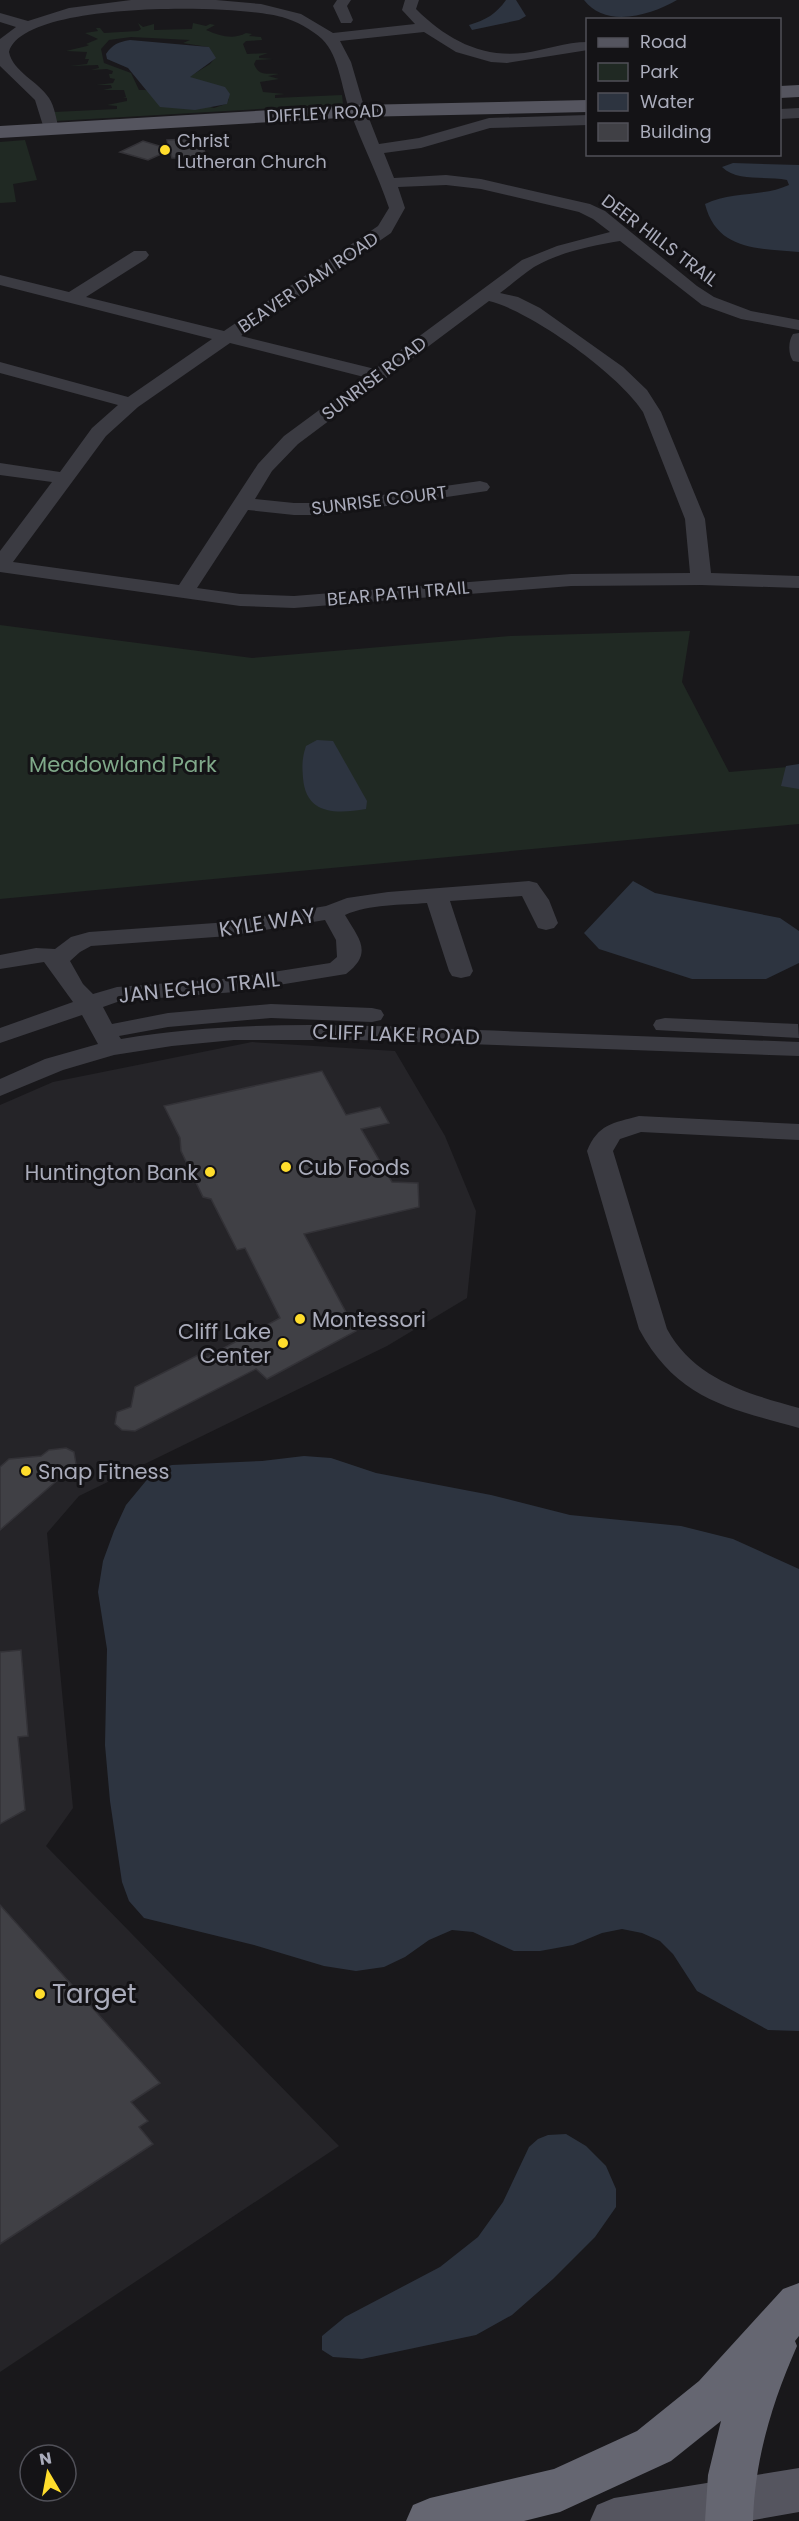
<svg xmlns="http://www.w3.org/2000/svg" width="799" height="2521" font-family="Poppins,sans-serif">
<rect width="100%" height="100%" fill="#19181b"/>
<path fill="#252428" d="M252 1042 395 1051 445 1136 476 1211 467 1298 387 1346 79 1496 47 1533 73 1808 46 1846 339 2146 0 2372V1105L53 1082Z"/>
<g fill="#202923" fill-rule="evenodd">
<path d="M138 23 143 27 154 24V30L192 29 193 23 206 26 210 24 215 25 206 30C220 36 233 40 246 33L252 34 249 36 261 37 262 40 246 41 243 44 247 54 268 53 259 56V58L273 59 256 60 254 64C259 77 267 73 279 74L268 76 279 79 260 82 263 92 285 94 275 95V98L342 95 343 104 56 121 54 112 117 109V106L107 105 127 101V98L123 97H126L124 90H103L112 88 111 85H96L113 83 115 79 110 78 109 74H112L113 71 107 69 91 70 99 68 98 65 70 66 87 64 89 59H85L87 52 66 51 87 46 89 45 86 44 98 39 85 33 98 31 96 28H100L104 33 138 31 141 29ZM131 37 190 40 183 43 208 47 215 58 210 64 189 77 229 99 226 104 214 108 145 90H139L131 73 104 63 101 49 109 40Z"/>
<path d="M25 140 37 180 13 184 16 202 0 203V142Z"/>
<path d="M0 625 252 658 510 636 690 631 682 682 729 772 799 766V824L0 899Z"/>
</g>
<g fill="#2d3440">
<path d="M506 0H516L526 16 519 20 472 30 469 25C486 20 496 14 506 0Z"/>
<path d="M584 0H677C651 15 606 29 584 0Z"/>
<path d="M130 40 209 47 216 58 190 77 225 87 230 94 227 104 195 110 160 107 128 68 107 59 106 54C113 44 118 42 130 40Z"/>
<path d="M733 163 799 165V252C761 248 717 252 705 204 732 191 763 197 789 185L787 180C767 175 738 183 722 167Z"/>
<path d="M317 740 333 741 367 801 366 809C336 814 306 815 303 778 302 765 302 758 306 746Z"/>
<path d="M799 764V789L781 786 786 766Z"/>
<path d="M633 881 655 893 780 918 799 931V963L766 979H692L599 949 584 933Z"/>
<path d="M304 1456 331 1458 376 1473 491 1495 570 1515 681 1526 733 1539 799 1569V2031L768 2030 697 1991 673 1954 660 1941 642 1933 622 1929 602 1933 573 1945 540 1951H514L473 1932 452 1930 429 1940 405 1957 384 1967 356 1971 324 1966 254 1945 144 1918 129 1901 122 1882 110 1801 105 1745 107 1649 98 1592 103 1561 114 1531 126 1505 155 1470 172 1465 262 1461Z"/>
<path d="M566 2134 586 2146 606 2166 616 2189V2207L595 2237 553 2279 512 2315 476 2335 362 2359 333 2357 322 2350V2336L345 2317 440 2267 478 2237 503 2202 529 2147 538 2139 548 2135Z"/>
</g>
<g fill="#404045" stroke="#333237" stroke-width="1.5">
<path d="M190 139 201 140 208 163 180 165 178 158H172L170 150 148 160 120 152 143 141 169 149 167 140Z"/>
<path d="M322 1071 346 1115 380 1107 389 1123 361 1129 392 1182 418 1183 419 1207 304 1234 356 1331 267 1379 256 1369 135 1431 122 1430 115 1424 117 1412 131 1407 135 1387 198 1355 207 1357 280 1318 245 1248 237 1250 211 1199 203 1197 181 1151 180 1138 164 1106Z"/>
<path d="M66 1448 74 1452 76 1464 0 1530V1467L9 1459 41 1456 49 1450Z"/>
<path d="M21 1650 28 1736 18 1737 25 1810 0 1824V1652Z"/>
<path d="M0 1905 160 2083 131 2102 148 2121 139 2127 153 2144 0 2244Z"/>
</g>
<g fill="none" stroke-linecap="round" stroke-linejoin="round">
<g fill="#3b3b42" fill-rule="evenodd">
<path d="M131 0H216L261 4 301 14 333 33 415 24 402 10 405 0H419L416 9C446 39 481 58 524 53 545 50 565 42 588 42V50L507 63 491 62 456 52 424 32 340 41 351 62 363 103 379 144 419 138 489 118 588 115V125L490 128 421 148 384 153 394 178 446 175 481 179 590 204 605 211 697 286 714 297 751 311 799 320V330L741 319 702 305 620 241C591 246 560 252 534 267 522 275 511 285 500 293L518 297 540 308 623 367 647 390 661 412 705 519 711 573 799 576V588L701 585 571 586 294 608 240 606 0 572V551L52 482 0 475V463L60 472 92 428 118 405 0 373V362L128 397 212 339 0 285V275L69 292 134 251H146L149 255 146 259 86 297 224 331 378 226 389 208C378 175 362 144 350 111 341 88 340 57 322 39 311 29 296 21 282 17 238 4 22 0 9 52 13 72 38 81 49 98 55 107 56 119 59 129L57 132H45L35 100 0 66V39L16 27 0 22V13L28 21 69 8ZM446 185 481 189 579 212 593 219 610 232 557 246 522 260 375 369 241 336 391 233 405 208 398 187ZM489 301C531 311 620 375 643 412L685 519 690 573 571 574 294 596 240 594 197 588 248 510 294 515H326L487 491 490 487 487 483 480 481 326 503H294L255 499 272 471 298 444ZM230 343 364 377 284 436 258 464 179 585 13 562 106 436 138 407Z"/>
<path d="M337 0H351L347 6 353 20 351 23H341L333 6Z"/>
<path d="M799 108V118L780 119V109Z"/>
<path d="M799 333V362L793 361C788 354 788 341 793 334Z"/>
<path d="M529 881 537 883 549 900 558 923 554 928 546 930 538 928 522 896 450 901 473 971 470 976 461 978 452 976 449 971 427 903C402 905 369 904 345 915 360 940 373 953 346 974L235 992 120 1001 103 1007 112 1024 168 1013 271 1004 372 1008 381 1010 384 1015 381 1020 372 1022 271 1018 168 1027 119 1036 121 1039C239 1019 358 1025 477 1030 585 1034 692 1038 799 1042V1056L358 1040H234L172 1046 114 1055 63 1070 0 1096V1079L45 1059 98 1044 82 1015 0 1043V1028L73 1002 44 962 0 969V955L36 948 55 949 71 937 89 932 229 922 326 906 347 898 388 892ZM325 920 336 940 337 957 330 963 235 978 117 987 93 994 83 984 70 961 80 952 91 946 229 936Z"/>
<path d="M665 1018 798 1024 799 1038 656 1030 653 1025 656 1020Z"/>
<path d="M639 1116 799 1124V1140L641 1132 620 1139 613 1151 667 1329C694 1379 748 1394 799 1408V1428C727 1408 677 1399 639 1329L587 1151C598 1124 613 1123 639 1116Z"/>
</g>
<g fill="#55555f" fill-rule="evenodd">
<path d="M799 85V97L780 98V86Z"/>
<path d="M588 100V112L357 117 0 138V126L357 105Z"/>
<path d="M799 2468V2512L748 2521H590L597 2505 614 2498Z"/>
</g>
<path fill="#656671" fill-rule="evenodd" d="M799 2283V2336L795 2341 797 2346C772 2403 755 2458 753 2521H705L708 2475 721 2421 671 2461 560 2512 524 2521H406L413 2505 430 2498 554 2469 637 2431 699 2381 783 2289Z"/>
</g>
<g fill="#ffdd2c" stroke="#141316" stroke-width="2">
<circle cx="165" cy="150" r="6"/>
<circle cx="286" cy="1167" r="6"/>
<circle cx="210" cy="1172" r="6"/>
<circle cx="300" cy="1319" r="6"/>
<circle cx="283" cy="1343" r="6"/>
<circle cx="26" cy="1471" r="6"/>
<circle cx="40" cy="1994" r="6"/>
</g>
<g text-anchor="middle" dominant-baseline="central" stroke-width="6" stroke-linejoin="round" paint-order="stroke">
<g font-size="18" fill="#aaacbb" stroke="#141316">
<text transform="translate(325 113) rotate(-3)">DIFFLEY ROAD</text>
<text transform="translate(660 240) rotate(37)">DEER HILLS TRAIL</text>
<text transform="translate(308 282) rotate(-34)">BEAVER DAM ROAD</text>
<text transform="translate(374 378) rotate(-37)">SUNRISE ROAD</text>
<text transform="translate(379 500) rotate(-7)">SUNRISE COURT</text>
<text transform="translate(398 593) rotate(-5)">BEAR PATH TRAIL</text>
</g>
<g font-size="18" fill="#aaacbb" stroke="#141316" text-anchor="start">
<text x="177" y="140">Christ<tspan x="177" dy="21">Lutheran Church</tspan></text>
</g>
<g font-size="21" fill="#7fa889" stroke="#141316">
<text x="123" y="764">Meadowland Park</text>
</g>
<g font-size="21" fill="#aaacbb" stroke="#141316">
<text transform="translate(267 922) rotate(-9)">KYLE WAY</text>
<text transform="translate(199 987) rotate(-6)">JAN ECHO TRAIL</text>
<text transform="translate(396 1034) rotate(2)">CLIFF LAKE ROAD</text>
</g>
<g font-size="21" fill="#aaacbb" stroke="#141316" text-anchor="start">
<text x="298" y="1167">Cub Foods</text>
<text x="198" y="1172" text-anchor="end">Huntington Bank</text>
<text x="312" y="1319">Montessori</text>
<text x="271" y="1331" text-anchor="end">Cliff Lake<tspan x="271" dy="24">Center</tspan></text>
<text x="38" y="1471">Snap Fitness</text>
</g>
<g font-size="26" fill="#aaacbb" stroke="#141316" text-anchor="start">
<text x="52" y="1994">Target</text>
</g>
</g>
<rect x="586" y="18" width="195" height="138" fill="#141316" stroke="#505058" stroke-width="1.5"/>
<rect x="598" y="38" width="30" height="9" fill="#55555f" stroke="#505058" stroke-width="1.5"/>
<text x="640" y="48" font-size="18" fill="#aaacbb">Road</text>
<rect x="598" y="63" width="30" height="18" fill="#202923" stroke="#505058" stroke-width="1.5"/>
<text x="640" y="78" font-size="18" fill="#aaacbb">Park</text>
<rect x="598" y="93" width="30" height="18" fill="#2d3440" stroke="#505058" stroke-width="1.5"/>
<text x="640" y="108" font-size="18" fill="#aaacbb">Water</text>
<rect x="598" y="123" width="30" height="18" fill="#404045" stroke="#505058" stroke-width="1.5"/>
<text x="640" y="138" font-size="18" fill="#aaacbb">Building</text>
<g transform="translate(48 2473) rotate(350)"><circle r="28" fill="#141316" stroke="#505058" stroke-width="1.5"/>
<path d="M0-4.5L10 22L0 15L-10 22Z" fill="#ffdd2c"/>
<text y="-9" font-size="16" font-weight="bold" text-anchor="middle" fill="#aaacbb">N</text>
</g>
</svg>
